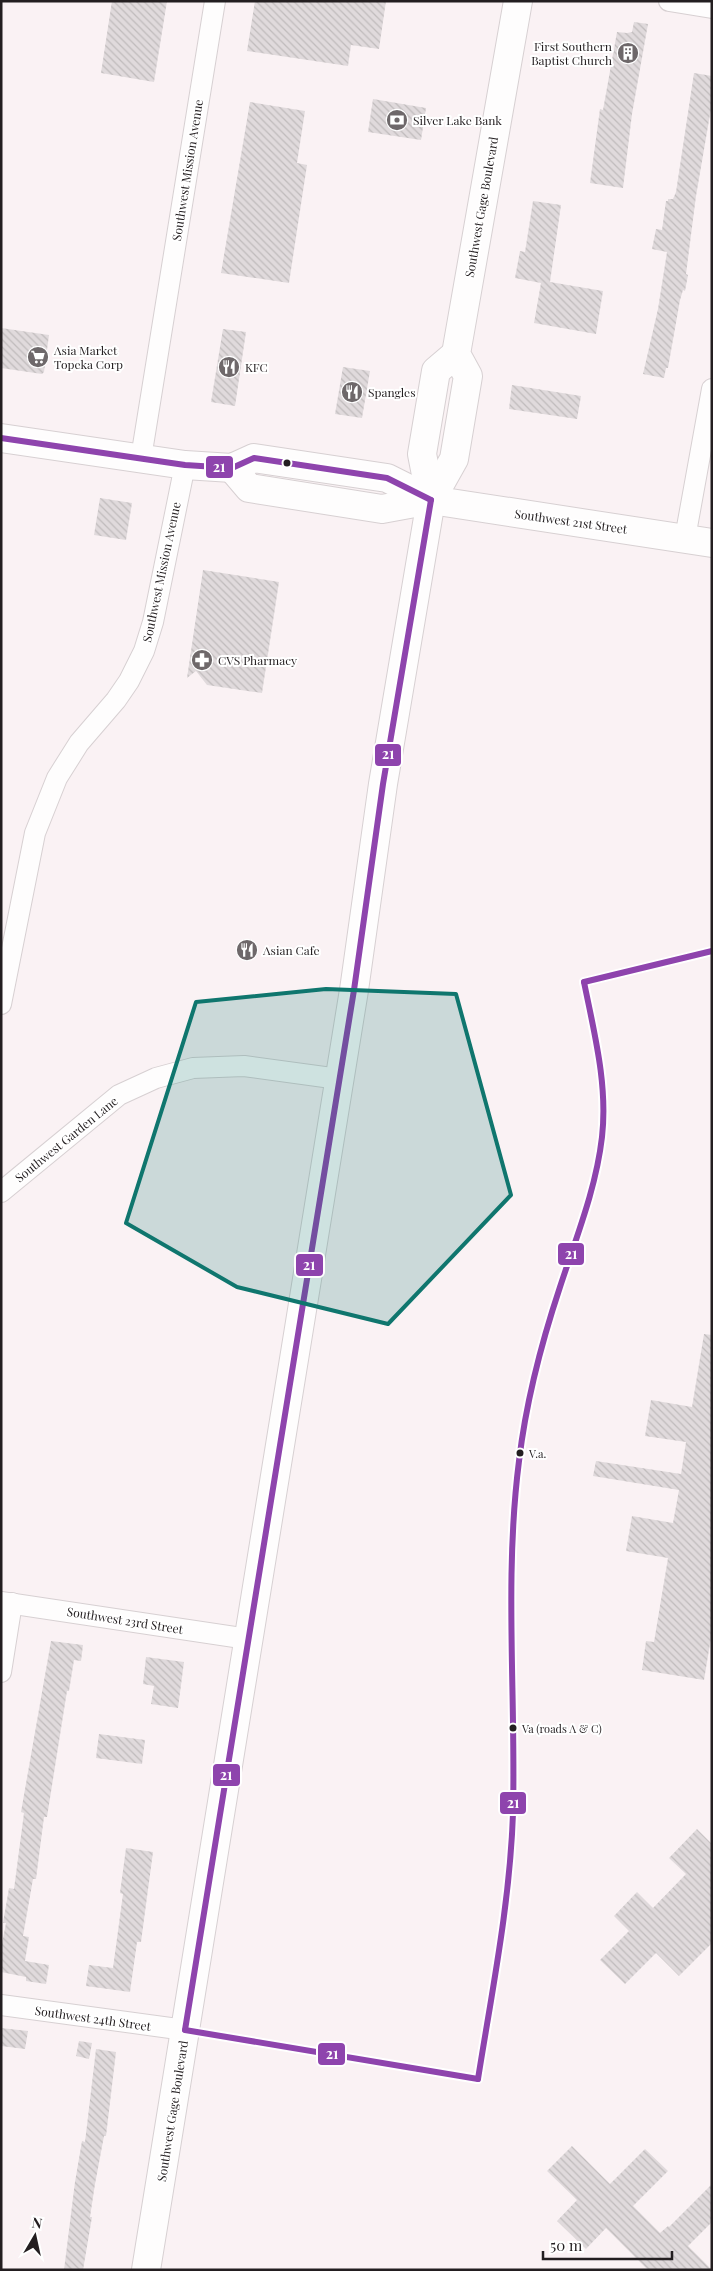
<svg xmlns="http://www.w3.org/2000/svg" width="713" height="2271" font-family="'Playfair Display',serif">
<defs>
<pattern id="building-back-hatch" width="6" height="6" patternUnits="userSpaceOnUse" patternTransform="scale(1.25)"><rect width="6" height="6" fill="#e0dadc"/><path d="M-1 5l2 2M0 0l6 6M5-1l2 2" fill="none" stroke="#c0bbbc"/></pattern>
</defs>
<rect width="100%" height="100%" fill="#faf2f4"/>
<g fill="url(#building-back-hatch)">
<path d="M112 1H167L154 82 101 73Z"/>
<path d="M255 1H386L379 49 351 45 348 66 247 51Z"/>
<path d="M634 22 648 24 632 114 623 188 590 183 600 109 603 110 617 32 627 33 632 32Z"/>
<path d="M694 73 712 76V103L696 196 686 274 688 275 685 291 683 290 680 300 668 368H666L664 378 643 374 658 309 667 252 652 249 656 229 662 230 666 201H668V199H673L676 192Z"/>
<path d="M373 99 426 108 421 140 368 132Z"/>
<path d="M250 102 305 111 297 163 307 165 289 283 221 273Z"/>
<path d="M533 201 561 205 550 282 603 291 596 334 534 323 541 283 515 278 520 251 525 252Z"/>
<path d="M1 328 49 335 44 372 42 374 1 368Z"/>
<path d="M223 329 246 332 235 406 211 402Z"/>
<path d="M343 367 370 371 362 418 335 414Z"/>
<path d="M512 385 581 396 577 419 509 409Z"/>
<path d="M100 498 132 503 126 540 94 535Z"/>
<path d="M203 570 279 582 262 693 207 685 196 671 187 678Z"/>
<path d="M704 1334 712 1335V1632L704 1680 642 1670 646 1641 654 1642 668 1558 626 1551 632 1516 673 1523 679 1490 593 1476 596 1461 681 1474 686 1442 645 1436 651 1400 692 1407Z"/>
<path d="M51 1641 83 1645 81 1661 74 1660 69 1691H67L47 1817H44L36 1879H33L23 1936 29 1937 25 1961 49 1965 46 1984 26 1981V1977L1 1972V1949L6 1923H3L9 1888 14 1889 24 1813 21 1812Z"/>
<path d="M146 1657 184 1662 178 1708 151 1704 154 1686 143 1684Z"/>
<path d="M99 1734 145 1740 142 1764 96 1758Z"/>
<path d="M697 1829 712 1844V1943L679 1976 656 1953 625 1984 600 1960 629 1931 614 1916 637 1892 653 1908 686 1874 669 1858Z"/>
<path d="M126 1848 153 1852 141 1942H137L130 1992 86 1986 89 1965 113 1968 123 1894 120 1893Z"/>
<path d="M1 2028 28 2031 25 2049 1 2046Z"/>
<path d="M79 2041 92 2043 89 2059 76 2056Z"/>
<path d="M96 2049 116 2052 106 2136H104L95 2184 90 2217H92L83 2270H64L75 2182 82 2141 85 2142Z"/>
<path d="M572 2146 610 2184 645 2149 668 2171 633 2206 660 2233 668 2226 669 2227 712 2184V2222L688 2246 712 2270H648L606 2228 586 2249 557 2221 577 2200 547 2171Z"/>
</g>
<g fill="none" stroke-linecap="round" stroke-linejoin="round">
<g stroke="#d7d0d2" stroke-width="22">
<g id="minor">
<path d="M669 1 712 8"/>
<path d="M141 458 215 1"/>
<path d="M685 538 712 389"/>
<path d="M1 1004 35 833 57 778 79 743 116 700 129 681 144 651 153 622 185 465"/>
<path d="M1 1192 119 1095 156 1078 193 1068 244 1066 339 1079"/>
<path d="M1 1602 248 1639"/>
<path d="M1 1672 12 1603"/>
<path d="M1 2005 185 2030"/>
</g>
</g>
<g stroke="#d7d0d2" stroke-width="30">
<g id="secondary">
<path d="M1 438 185 465 232 468 254 458 387 478 431 500"/>
<path d="M232 468 249 488 382 509 431 500 712 543"/>
<path d="M431 500 454 459 468 376 456 354 518 1"/>
<path d="M146 2270 354 990 383 784 431 500 422 454 436 371 456 354"/>
</g>
</g>
<use href="#minor" stroke="#fefdfd" stroke-width="20"/>
<use href="#secondary" stroke="#fefdfd" stroke-width="28"/>
<g stroke="#fff" stroke-width="10">
<g id="bus-1">
<path d="M1 438 185 465 232 468 254 458 387 478 431 500"/>
<path d="M584 982 712 951"/>
<path d="M185 2030 354 990 383 784 431 500"/>
<path d="M185 2030 478 2079"/>
<path d="M478 2079C492 1991 510 1903 513 1813 516 1696 504 1578 519 1461 526 1402 541 1344 560 1287 576 1238 596 1189 602 1137 608 1085 594 1032 584 982"/>
</g>
</g>
<use href="#bus-1" stroke="#8e44ad" stroke-width="6"/>
</g>
<path fill="#0f766e" fill-opacity="0.2" stroke="#0f766e" stroke-width="4" stroke-linejoin="round" d="M326 989 456 994 511 1195 388 1324 237 1287 126 1223 196 1002Z"/>
<defs>
<g id="building-disc" transform="scale(1.125)"><circle r="9.5" fill="#6e686a" stroke="#fff"/><path d="M-4-6H4V6H1V3H-1V6H-4ZM-2.5-4.3h1.7v1.8h-1.7ZM.8-4.3h1.7v1.8H.8ZM-2.5-1h1.7V.8h-1.7ZM.8-1h1.7V.8H.8Z" fill="#fff"/></g>
<g id="bank-disc" transform="scale(1.125)"><circle r="9.5" fill="#6e686a" stroke="#fff"/><path d="M-6-4H6V4H-6ZM0-2.3a2.3 2.3 0 1 0 0 4.6a2.3 2.3 0 1 0 0-4.6Z" fill="#fff"/></g>
<g id="supermarket-disc" transform="scale(1.125)"><circle r="9.5" fill="#6e686a" stroke="#fff"/><path d="M-6-5.5h2.5l.6 2H6L4.5 2H-2.5L-4.4-4H-6ZM-1.5 3.2a1.3 1.3 0 1 0 .1 0ZM3 3.2a1.3 1.3 0 1 0 .1 0Z" fill="#fff"/></g>
<g id="restaurant-disc" transform="scale(1.125)"><circle r="9.5" fill="#6e686a" stroke="#fff"/><path d="M-5-6h1v4h1v-4h1v4h1v-4h1v5L-1.5 .5V6h-2V.5L-5-1ZM5-6V6H3V1.5H1.5Q1.5-4 5-6Z" fill="#fff"/></g>
<g id="pharmacy-disc" transform="scale(1.125)"><circle r="9.5" fill="#6e686a" stroke="#fff"/><path d="M-2-6h4v4h4v4h-4v4h-4v-4h-4v-4h4Z" fill="#fff"/></g>
</defs>
<g fill-rule="evenodd">
<use href="#building-disc" x="628" y="53"/>
<use href="#bank-disc" x="397" y="120"/>
<use href="#supermarket-disc" x="38" y="357"/>
<use href="#restaurant-disc" x="229" y="367"/>
<use href="#restaurant-disc" x="352" y="392"/>
<use href="#pharmacy-disc" x="202" y="660"/>
<use href="#restaurant-disc" x="247" y="950"/>
</g>
<g fill="#231e20" stroke="#fff" stroke-width="2">
<circle cx="287" cy="463" r="4.5"/>
<circle cx="520" cy="1453" r="4.5"/>
<circle cx="513" cy="1728" r="4.5"/>
</g>
<g text-anchor="middle" dominant-baseline="central" stroke-width="4" stroke-linejoin="round" paint-order="stroke">
<g font-size="11" fill="#231e20" stroke="#fff" text-anchor="start">
<text x="529" y="1453">V.a.</text>
<text x="522" y="1728">Va (roads A &amp; C)</text>
</g>
<g font-size="12" fill="#231e20" stroke="#fff" text-anchor="start">
<text x="612" y="46" text-anchor="end">First Southern<tspan x="612" dy="14">Baptist Church</tspan></text>
<text x="413" y="120">Silver Lake Bank</text>
<text x="54" y="350">Asia Market<tspan x="54" dy="14">Topeka Corp</tspan></text>
<text x="245" y="367">KFC</text>
<text x="368" y="392">Spangles</text>
<text x="218" y="660">CVS Pharmacy</text>
<text x="263" y="950">Asian Cafe</text>
</g>
<g font-size="12" fill="#231e20" stroke="#fff">
<text transform="translate(187 170) rotate(-81)">Southwest Mission Avenue</text>
<text transform="translate(481 207) rotate(-80)">Southwest Gage Boulevard</text>
<text transform="translate(571 521) rotate(8)">Southwest 21st Street</text>
<text transform="translate(161 572) rotate(-78)">Southwest Mission Avenue</text>
<text transform="translate(66 1139) rotate(-39)">Southwest Garden Lane</text>
<text transform="translate(125 1620) rotate(9)">Southwest 23rd Street</text>
<text transform="translate(93 2018) rotate(8)">Southwest 24th Street</text>
<text transform="translate(172 2111) rotate(-81)">Southwest Gage Boulevard</text>
</g>
</g>
<g stroke="#fff" stroke-width="2">
<rect x="205" y="455" width="29" height="24" rx="5" fill="#8e44ad"/>
<rect x="374" y="743" width="28" height="24" rx="5" fill="#8e44ad"/>
<rect x="557" y="1242" width="28" height="24" rx="5" fill="#8e44ad"/>
<rect x="295" y="1253" width="29" height="24" rx="5" fill="#8e44ad"/>
<rect x="212" y="1763" width="29" height="24" rx="5" fill="#8e44ad"/>
<rect x="499" y="1791" width="28" height="24" rx="5" fill="#8e44ad"/>
<rect x="317" y="2042" width="29" height="24" rx="5" fill="#8e44ad"/>
</g>
<g font-size="14" text-anchor="middle" font-weight="bold" fill="#fff">
<text x="219" y="472">21</text>
<text x="388" y="759">21</text>
<text x="571" y="1259">21</text>
<text x="309" y="1270">21</text>
<text x="226" y="1780">21</text>
<text x="513" y="1808">21</text>
<text x="332" y="2059">21</text>
</g>
<rect width="713" height="2271" fill="none" stroke="#231e20" stroke-width="5"/>
<g transform="translate(35 2236) rotate(9)" stroke="#ffffff" stroke-width="4" paint-order="stroke">
<path d="M0-4L9 19L0 12L-9 19Z" fill="#231e20"/>
<text y="-8" font-size="14" font-weight="bold" text-anchor="middle" fill="#231e20">N</text>
</g>
<path d="M543 2251v8h129v-8" fill="none" stroke="#231e20" stroke-width="2.5"/>
<text x="550" y="2251" font-size="15" fill="#231e20" stroke="#ffffff" stroke-width="4" paint-order="stroke">50 m</text>
</svg>
